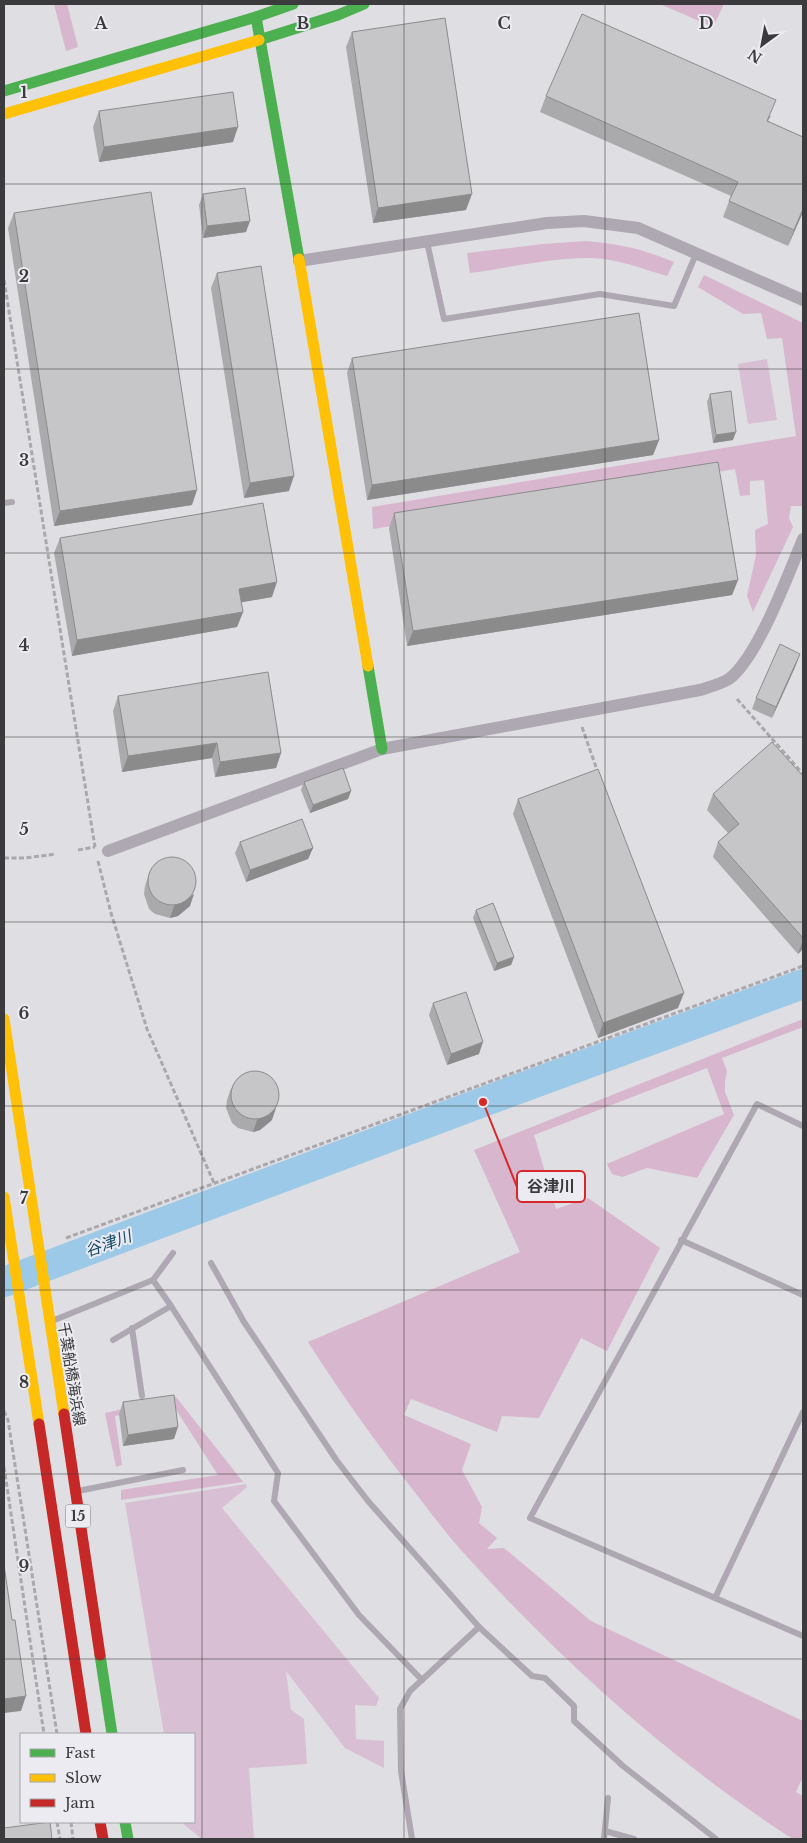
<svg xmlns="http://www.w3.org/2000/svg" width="807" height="1843" font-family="'Libre Baskerville','Noto Sans JP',serif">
<rect width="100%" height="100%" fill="#dfdee2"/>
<g fill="#d9bfd3">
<path d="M767 359 777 420 748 424 738 364Z"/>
<path d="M246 1484 247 1487 222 1508 379 1698 376 1706 355 1705 356 1739 384 1741V1768L345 1748 286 1671 291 1710 304 1719 307 1764 249 1768 254 1839H202L181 1822H194V1734H164L125 1503Z"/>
</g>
<g fill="#d7b6ce">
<path d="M54 4H67L78 47 66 51Z"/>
<path d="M660 4H724L713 27Z"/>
<path d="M586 241C620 244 642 249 674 262L667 276C643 269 618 259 592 258 555 257 507 268 470 273L467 253 543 244Z"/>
<path d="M704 275 803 323V506H791L789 518 793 527 753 612 747 596 756 555 755 530 768 524 764 480 750 481V495L740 496 735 469 373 529 372 507 796 436 782 338 767 339 761 313 743 314 698 287Z"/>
<path d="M803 1019V1027L722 1058 727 1071 725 1082V1092L734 1115 697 1178 647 1168 622 1177 612 1174 607 1164 724 1114 707 1068 534 1135 556 1209 588 1198 660 1248 607 1351 581 1338 539 1418 502 1416 497 1432 411 1399 404 1415 471 1444 462 1470 482 1507 479 1523 497 1538 487 1549 504 1548 591 1621 803 1721V1777L796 1792 803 1796V1839H793C669 1759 559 1659 460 1549 446 1533 433 1516 420 1499 380 1448 343 1397 308 1342L520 1252 474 1150Z"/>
<path d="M176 1397 243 1482 121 1500V1490L218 1475 173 1405 115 1416 122 1465 116 1467 105 1413Z"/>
</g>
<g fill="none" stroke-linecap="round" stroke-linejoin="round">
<path stroke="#9bc9e7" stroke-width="30" d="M4 1282 483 1102 803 984"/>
<g stroke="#aba8ad" stroke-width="3" stroke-dasharray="5 2.5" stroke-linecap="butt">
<path d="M4 280 95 847"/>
<path d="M737 699 803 774"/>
<path d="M582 727 596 767"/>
<path d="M78 850 95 847"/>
<path d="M4 858H25L56 854"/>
<path d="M98 861 111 913 147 1029 214 1183"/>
<path d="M66 1238 803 966"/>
<path d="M4 1411 8 1420 57 1734"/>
<path d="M4 1467 44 1734"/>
<path d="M57 1822 60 1839"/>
<path d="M71 1822 73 1839"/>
</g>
<g stroke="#ada8b1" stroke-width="6">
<path d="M427 242 444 319 600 294 674 306 696 254"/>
<path d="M4 503 12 502"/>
<path d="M803 1126 757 1104 530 1518 803 1636"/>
<path d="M681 1240 803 1295"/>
<path d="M211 1263 244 1322 337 1461 368 1501 479 1627 532 1676 545 1678 574 1706V1721L623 1766 716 1839"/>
<path d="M153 1280 171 1306"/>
<path d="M52 1321 153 1280 173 1253"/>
<path d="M132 1328 142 1396"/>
<path d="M113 1340 171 1306 278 1473 274 1501 359 1615 422 1680"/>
<path d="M78 1491 183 1470"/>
<path d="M715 1598 803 1412"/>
<path d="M605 1831 634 1839"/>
<path d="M412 1839 401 1771 400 1709 410 1691 479 1627"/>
<path d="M604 1839 608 1798"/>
</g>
<g stroke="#ada8b1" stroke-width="12">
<path d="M299 261 547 223 584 221 638 228 803 300"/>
<path d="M108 851 382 749 700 690C709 687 721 684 729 679 758 657 788 575 803 539"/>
</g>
<g stroke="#4caf50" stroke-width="11">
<path d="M256 17 299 259"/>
<path d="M259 40 338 15 364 4"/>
<path d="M4 91 256 17 293 4"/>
<path d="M368 666 382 749"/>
<path d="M100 1655 112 1734"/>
<path d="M125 1822 128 1839"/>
</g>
<g stroke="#ffc107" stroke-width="11">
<path d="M4 114 259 40"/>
<path d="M299 259 368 666"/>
<path d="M4 1019 64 1414"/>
<path d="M4 1197 39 1424"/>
</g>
<g stroke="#c62828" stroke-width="11">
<path d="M64 1414 100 1655"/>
<path d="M39 1424 86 1734"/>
<path d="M100 1822 103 1839"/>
</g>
</g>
<g fill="#aaaaac">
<path d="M352 32 466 210 373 223 346 47Z"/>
<path d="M546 96 771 116 768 121 803 137V212L788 246 723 217 731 196 540 112Z"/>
<path d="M99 111 233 142 99 162 93 127Z"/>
<path d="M203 194 246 232 203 238 199 205Z"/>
<path d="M14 213 192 505 54 526 8 228Z"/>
<path d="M217 273 289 491 244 498 211 288Z"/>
<path d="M352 358 659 440 653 455 367 500 347 373Z"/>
<path d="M710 394 733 440 713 443 707 402Z"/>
<path d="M394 513 738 580 732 595 407 646 389 528Z"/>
<path d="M60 538 272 597 241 602 243 612 237 627 72 656 54 553Z"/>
<path d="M796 665 772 718 752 709 756 698Z"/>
<path d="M118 696 281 753 276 768 215 777 212 758 122 772 113 711Z"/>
<path d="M803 776V949L798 954 713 857 718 842 728 833 707 810 713 794Z"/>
<path d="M304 782 351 791 348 799 310 813 301 790Z"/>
<path d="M518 799 678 1008 598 1038 513 814Z"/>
<path d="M240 842 313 848 308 859 246 882 235 853Z"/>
<path d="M149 874 190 906 178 916 170 918 155 914 149 909 144 894 145 886Z"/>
<path d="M476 910 514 957 511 965 494 971 473 918Z"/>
<path d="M433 1003 479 1054 447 1065 429 1015Z"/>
<path d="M231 1088 272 1120 260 1130 253 1132 238 1128 232 1123 226 1108 227 1100Z"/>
<path d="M123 1402 174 1439 123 1446 119 1414Z"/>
</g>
<g fill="#8b8b8c">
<path d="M238 127 233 142 99 162 104 147Z"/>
<path d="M472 194 466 210 373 223 378 208Z"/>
<path d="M803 209V212L788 246 794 230Z"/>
<path d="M250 221 246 232 203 238 207 226Z"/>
<path d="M736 432 733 440 713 443 716 435Z"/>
<path d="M659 440 653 455 367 500 372 485Z"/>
<path d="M294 476 289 491 244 498 250 483Z"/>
<path d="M197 490 192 505 54 526 60 511Z"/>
<path d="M738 580 732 595 407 646 413 631Z"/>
<path d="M277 582 272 597 233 604 239 589Z"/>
<path d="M243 612 237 627 72 656 77 640Z"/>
<path d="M800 654 796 665 772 718 776 707Z"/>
<path d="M217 743 212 758 122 772 128 756Z"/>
<path d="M281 753 276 768 215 777 220 762Z"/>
<path d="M351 791 348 799 310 813 313 805Z"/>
<path d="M313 848 308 859 246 882 250 870Z"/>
<path d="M194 894 190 906 178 916 170 918 174 906Z"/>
<path d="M803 940V949L798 954Z"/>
<path d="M514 957 511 965 494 971 497 963Z"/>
<path d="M684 993 678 1008 598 1038 603 1023Z"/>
<path d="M483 1042 479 1054 447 1065 451 1054Z"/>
<path d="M276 1108 272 1120 260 1130 253 1132 257 1120Z"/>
<path d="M178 1427 174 1439 123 1446 128 1435Z"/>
<path d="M26 1696 21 1711 4 1713V1699Z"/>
</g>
<g fill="#c6c6c8" stroke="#8b8b8c">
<path d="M582 14 776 100 767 121 803 137V209L794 230 729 201 738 182 546 96Z"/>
<path d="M445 18 472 194 378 208 352 32Z"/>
<path d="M233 92 238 127 104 147 99 111Z"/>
<path d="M245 188 250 221 207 226 203 194Z"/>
<path d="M151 192 197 490 60 511 14 213Z"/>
<path d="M261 266 294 476 250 483 217 273Z"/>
<path d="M639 313 659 440 372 485 352 358Z"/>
<path d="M731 391 736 432 716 435 710 394Z"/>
<path d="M718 462 738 580 413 631 394 513Z"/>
<path d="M263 503 277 582 239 589 243 612 77 640 60 538Z"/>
<path d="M780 644 800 654 776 707 756 698Z"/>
<path d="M268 672 281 753 220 762 217 743 128 756 118 696Z"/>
<path d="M772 742 803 776V938L718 842 739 824 713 794Z"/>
<path d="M343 768 351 791 313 805 304 782Z"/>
<path d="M598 769 684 993 603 1023 518 799Z"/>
<path d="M302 819 313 848 250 870 240 842Z"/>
<circle cx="172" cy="881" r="24"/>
<path d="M493 903 514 957 497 963 476 910Z"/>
<path d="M466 992 483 1042 451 1054 433 1003Z"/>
<circle cx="255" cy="1095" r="24"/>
<path d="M174 1395 178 1427 128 1435 123 1402Z"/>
<path d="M4 1565 12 1620H15L26 1696 4 1699Z"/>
<path d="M50 1822 52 1839H4V1828Z"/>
</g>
<path fill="none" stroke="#3b3b3d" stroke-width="1" stroke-opacity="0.55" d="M202 4V1839M404 4V1839M605 4V1839M4 184H803M4 369H803M4 553H803M4 737H803M4 922H803M4 1106H803M4 1290H803M4 1474H803M4 1659H803"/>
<g text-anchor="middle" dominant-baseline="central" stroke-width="4" stroke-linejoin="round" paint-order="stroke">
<rect fill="#ebebf1" stroke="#707073" stroke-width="1" x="65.5" y="1504.5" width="25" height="23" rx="4"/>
<g font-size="14" font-weight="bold" fill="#3b3b3d">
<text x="78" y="1516">15</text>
</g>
<g font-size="15" fill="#3b3b3d" stroke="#ebebf1">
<text transform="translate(72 1374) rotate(81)">千葉船橋海浜線</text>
</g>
<g font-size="16" font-style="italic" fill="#134864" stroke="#ebebf1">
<text transform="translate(108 1243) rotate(-20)">谷津川</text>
</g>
</g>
<g font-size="16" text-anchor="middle" font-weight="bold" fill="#3b3b3d" stroke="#ebebf1" stroke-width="4" stroke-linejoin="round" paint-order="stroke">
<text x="101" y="29">A</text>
<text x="303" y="29">B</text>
<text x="504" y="29">C</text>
<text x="706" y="29">D</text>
<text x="24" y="98">1</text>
<text x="24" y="282">2</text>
<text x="24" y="466">3</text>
<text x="24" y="651">4</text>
<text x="24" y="835">5</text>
<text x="24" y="1019">6</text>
<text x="24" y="1204">7</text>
<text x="24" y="1388">8</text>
<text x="24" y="1572">9</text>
</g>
<path fill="none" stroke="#d62828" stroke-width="2" d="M483 1102L517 1187"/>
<circle fill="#d62828" stroke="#ebebf1" stroke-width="2" cx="483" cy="1102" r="5"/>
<rect fill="#ebebf1" stroke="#d62828" stroke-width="2" x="517" y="1171" width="68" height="31" rx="5"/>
<g font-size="16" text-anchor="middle" font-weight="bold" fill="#3b3b3d">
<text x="551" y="1192">谷津川</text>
</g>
<rect width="807" height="1843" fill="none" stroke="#3b3b3d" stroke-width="10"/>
<rect x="20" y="1733" width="175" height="90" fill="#ebebf1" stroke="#a5a5a9"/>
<rect x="30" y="1749" width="25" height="8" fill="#4caf50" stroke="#a5a5a9"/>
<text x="65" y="1758" font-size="15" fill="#3b3b3d">Fast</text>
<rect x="30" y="1774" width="25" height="8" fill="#ffc107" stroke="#a5a5a9"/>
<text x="65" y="1783" font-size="15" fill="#3b3b3d">Slow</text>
<rect x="30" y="1799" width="25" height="8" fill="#c62828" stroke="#a5a5a9"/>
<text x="65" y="1808" font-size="15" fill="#3b3b3d">Jam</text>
<g transform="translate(762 45) rotate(212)" stroke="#ebebf1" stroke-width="4" paint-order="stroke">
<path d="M0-4L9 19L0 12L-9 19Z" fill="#3b3b3d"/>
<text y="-8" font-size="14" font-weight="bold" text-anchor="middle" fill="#3b3b3d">N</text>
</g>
</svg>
